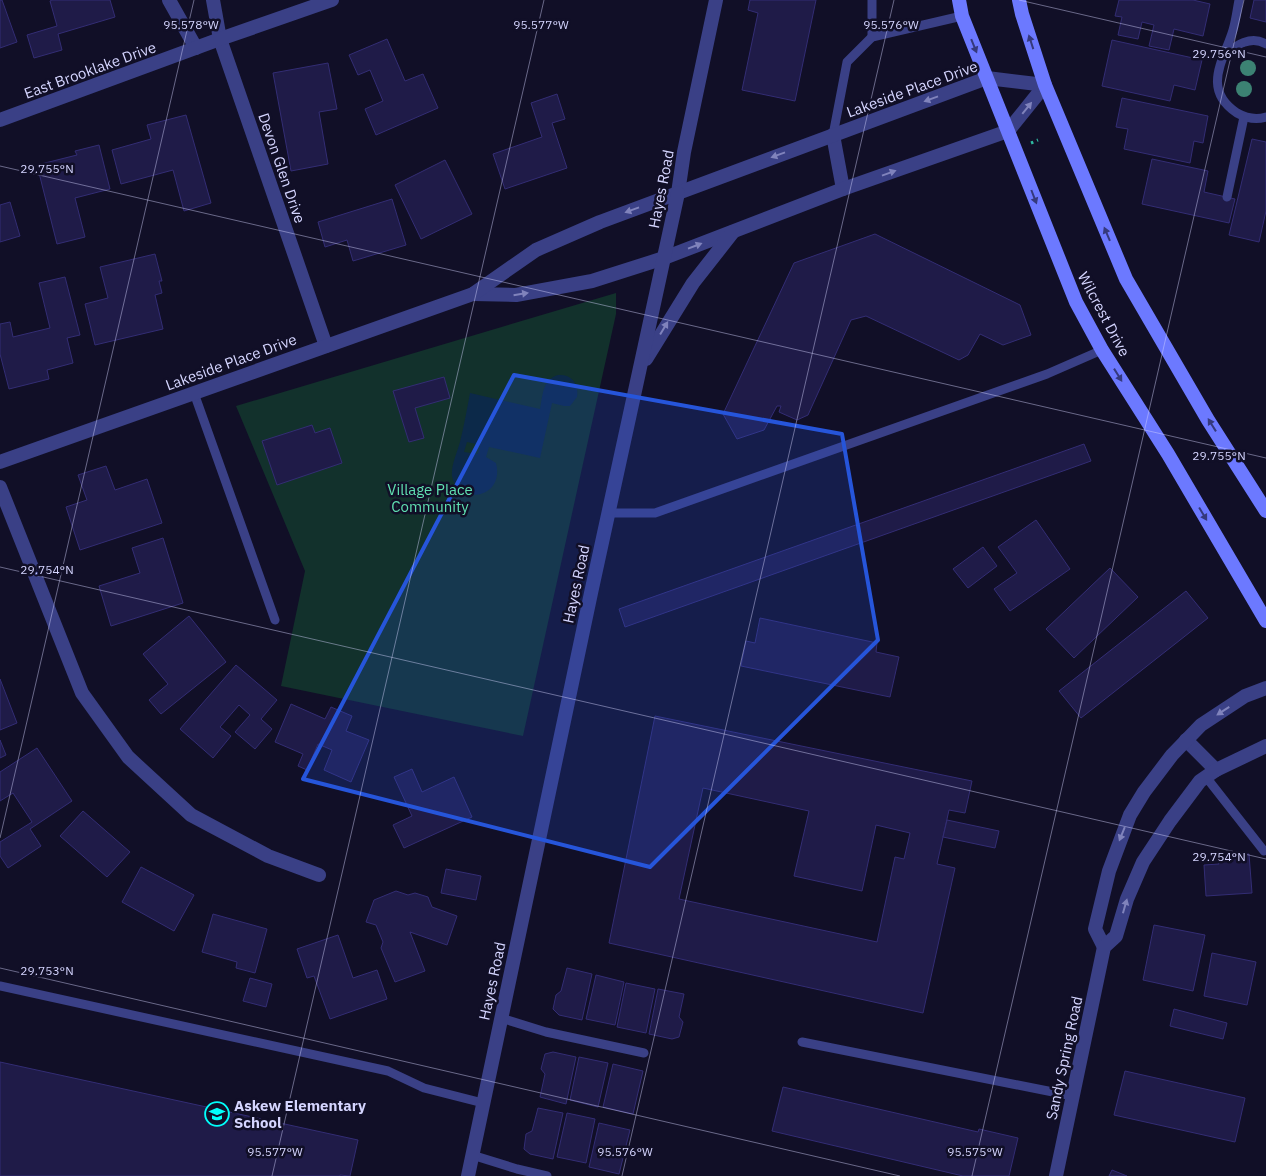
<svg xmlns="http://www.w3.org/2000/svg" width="1266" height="1176" font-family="'IBM Plex Sans',sans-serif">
<rect width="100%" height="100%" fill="#110f27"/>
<path fill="#12312c" d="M616 293V314L523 736 281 686 305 571 236 406Z"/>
<path fill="#0c2949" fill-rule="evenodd" d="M558 375C572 374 579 384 577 397L570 406H564L552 403 540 458 489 447 486 457 496 463C505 499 458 506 452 476 451 465 457 453 460 442 464 426 467 409 470 393L540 409C543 395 542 380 558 375ZM467 442 480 445 478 454 464 452Z"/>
<g fill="#1f1b48" stroke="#332d74" fill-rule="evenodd">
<path d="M0 0H2L17 42 0 48Z"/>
<path d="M52 0H110L115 17 58 34 62 50 34 58 27 35 57 26 50 1Z"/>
<path d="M750 0H816L795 101 742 90 758 13 748 10Z"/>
<path d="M1119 0H1193L1210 4 1203 36 1174 29 1169 50 1149 46 1154 25 1142 22 1138 39 1118 35 1122 17 1115 16Z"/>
<path d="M1254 0H1266V22L1250 18Z"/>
<path d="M387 39 405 81 423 74 438 108 376 135 365 109 383 101 370 70 358 75 349 55Z"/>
<path d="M1112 40 1202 60 1195 90 1174 85 1170 101 1102 86Z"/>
<path d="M328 63 337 109 319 112 328 164 291 171 273 73Z"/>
<path d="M557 94 565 119 552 123 567 168 505 189 493 154 542 137 531 103Z"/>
<path d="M1122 98 1208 116 1203 143 1194 141 1190 163 1124 149 1128 129 1116 127Z"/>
<path d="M186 115 211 203 184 211 173 170 121 184 112 150 151 139 147 125Z"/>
<path d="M1252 139 1266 142V211L1259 242 1229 235Z"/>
<path d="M99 145 110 189 75 198 85 237 57 244 37 165 77 155 75 151Z"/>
<path d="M1152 159 1208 171 1204 192 1235 199 1229 223 1142 204Z"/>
<path d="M445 160 472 214 421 239 395 185Z"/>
<path d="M392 199 406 245 353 261 347 240 325 247 318 222Z"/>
<path d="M10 202 20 236 0 242V205Z"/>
<path d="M875 234 1020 305 1031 335 1003 345 980 334 968 355 959 360 866 316 851 320 808 415 797 420 779 412 781 406H777L764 430 737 439 723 414 794 263Z"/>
<path d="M155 254 162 281H159L162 293 155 295 163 329 95 345 85 304 108 298 100 267Z"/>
<path d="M65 277 80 335 67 338 73 363 47 370 49 379 9 389 0 354V324L10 322 13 337 50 328 39 283Z"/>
<path d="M444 377 450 398 415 408 424 438 409 442 393 391Z"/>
<path d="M312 425 315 433 330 428 342 463 277 485 262 441Z"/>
<path d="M1084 444 1091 461 625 627 619 609Z"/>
<path d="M106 466 115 490 147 479 162 523 80 550 66 507 87 500 78 475Z"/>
<path d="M1036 520 1070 569 1010 611 994 589 1017 573 998 547Z"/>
<path d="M163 538 183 603 111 626 99 586 140 573 132 548Z"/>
<path d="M983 547 997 566 968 588 953 569Z"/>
<path d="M1110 568 1138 597 1074 658 1046 629Z"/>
<path d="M1186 591 1208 618 1081 718 1059 691Z"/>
<path d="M189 616 226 662 161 714 149 700 168 684 143 654Z"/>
<path d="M760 618 877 643 876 652 899 657 890 697 741 666 746 641 755 643Z"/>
<path d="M236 665 277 700 261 719 272 729 255 749 235 732 250 715 239 705 220 727 231 736 213 758 180 729Z"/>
<path d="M0 679 17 723 0 730Z"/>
<path d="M291 704 325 719 331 707 352 716 346 731 369 740 351 782 324 770 332 750 318 744 307 770 298 766 303 754 275 742Z"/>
<path d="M655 716 972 781 965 813 949 810 937 864 955 868 923 1013 609 943ZM703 788 809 811 794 876 862 891 876 825 910 833 904 859 895 857 877 942 679 899Z"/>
<path d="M0 740 6 755 0 758Z"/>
<path d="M37 748 72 801 30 829 41 846 8 868 0 856V842L32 822 13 793 0 801V772Z"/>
<path d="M412 769 422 792 454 777 472 817 404 848 393 825 412 816 394 777Z"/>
<path d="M83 811 130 852 107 877 60 836Z"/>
<path d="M947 820 999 831 995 848 943 837Z"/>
<path d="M1249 854 1252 893 1206 896 1204 865 1219 864 1218 856Z"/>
<path d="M141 867 194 895 174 931 122 902Z"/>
<path d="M446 869 481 876 476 900 441 893Z"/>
<path d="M396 891 408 895 415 893 428 897 432 907 457 916 447 945 410 932 425 971 395 982 381 948 383 942 376 925 366 922 374 900Z"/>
<path d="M213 914 267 929 255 973 236 968 237 962 202 952Z"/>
<path d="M1154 925 1205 935 1193 991 1143 980Z"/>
<path d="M338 935 353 978 377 970 387 999 330 1019 314 976 307 978 297 949Z"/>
<path d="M1212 953 1256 962 1247 1005 1204 996Z"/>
<path d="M567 968 592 974 582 1020 559 1015 553 1009 556 995 561 991Z"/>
<path d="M596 975 624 982 615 1025 586 1019Z"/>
<path d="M250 978 272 984 266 1007 243 1001Z"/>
<path d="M626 983 655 989 646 1033 617 1027Z"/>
<path d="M658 989 684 994 679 1017 683 1022 679 1037 672 1039 649 1034Z"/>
<path d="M1174 1009 1227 1023 1223 1039 1170 1026Z"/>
<path d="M553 1052 576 1057 566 1104 540 1097 545 1074 541 1069 545 1054Z"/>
<path d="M579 1057 608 1063 598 1107 570 1100Z"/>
<path d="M0 1062 358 1140 350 1176 340 1175V1176H0Z"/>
<path d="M613 1064 643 1071 633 1114 603 1107Z"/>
<path d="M1125 1071 1245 1098 1235 1142 1114 1115Z"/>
<path d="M783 1087 978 1132 979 1129 1018 1138 1009 1176H963L772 1131Z"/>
<path d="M538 1108 563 1113 553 1159 530 1154 524 1149 526 1134 532 1131Z"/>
<path d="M567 1113 595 1119 586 1163 557 1157Z"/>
<path d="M599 1123 630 1130 619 1174 589 1167Z"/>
<path d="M1112 1170 1127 1176H1109Z"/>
</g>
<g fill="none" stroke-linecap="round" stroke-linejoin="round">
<path stroke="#2fb9a1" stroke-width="3" stroke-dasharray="2.5 4" stroke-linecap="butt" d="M1031 143 1038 140"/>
<g stroke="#3a4086" stroke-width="9">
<path d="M872 0V37"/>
<path d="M1239 0C1237 10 1236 20 1233 30 1224 60 1201 89 1237 113 1246 118 1256 120 1266 117"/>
<path d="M1224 55C1236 45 1251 35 1266 44"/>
<path d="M833 135 847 62 872 37 962 16"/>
<path d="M1227 197 1244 117"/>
<path d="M194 393 275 620"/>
<path d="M608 513H655L1047 374 1102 350"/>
<path d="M1206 777 1264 851"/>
<path d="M0 986 388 1071 424 1088 483 1103"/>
<path d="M501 1018 546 1032 644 1053"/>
<path d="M802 1042 1073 1096"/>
<path d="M472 1155 517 1169 547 1176"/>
</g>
<g stroke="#3a4086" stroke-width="14">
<path d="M169 0 196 48"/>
<path d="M213 0 220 39 326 346"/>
<path d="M0 120 220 39 332 0"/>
<path d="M678 193 684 152 716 0"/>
<path d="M0 487 82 693 128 757 191 815 268 856 319 875"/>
<path d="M1186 740 1216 770"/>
<path d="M1104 947 1095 929 1109 871 1130 815 1144 792 1172 755 1201 725 1245 696 1266 688"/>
<path d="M1056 1176 1104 947 1116 936 1127 899 1143 862 1170 821 1200 781 1216 770 1266 746"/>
</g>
<g stroke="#3a4086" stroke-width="14">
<path d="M833 135 843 189"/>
<path d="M473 294 516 295 592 281 664 258 843 189 1008 131 1045 85"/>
<path d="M646 359 693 283 733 232"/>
<path d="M0 462 473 294 536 250 600 222 987 78 1045 85"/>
<path d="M468 1176 591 593 678 193"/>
</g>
<g stroke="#6c79ff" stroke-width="14">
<path d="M959 0 962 16 1076 302 1102 350 1168 454 1266 621"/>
<path d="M1019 0 1022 14 1045 85 1126 279 1208 420 1266 511"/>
</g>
</g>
<g fill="#3c8273">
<circle cx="1248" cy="68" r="8"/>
<circle cx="1244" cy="89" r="8"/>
</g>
<defs><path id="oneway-solid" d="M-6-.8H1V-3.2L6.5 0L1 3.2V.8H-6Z" transform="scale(1.25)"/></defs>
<g fill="#35397d">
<use href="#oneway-solid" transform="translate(1031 42) rotate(-108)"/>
<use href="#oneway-solid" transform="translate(974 46) rotate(68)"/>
<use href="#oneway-solid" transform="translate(1034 197) rotate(69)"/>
<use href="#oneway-solid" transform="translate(1107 234) rotate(-113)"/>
<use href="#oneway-solid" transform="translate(1118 375) rotate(58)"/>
<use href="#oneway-solid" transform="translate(1212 425) rotate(-122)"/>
<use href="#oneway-solid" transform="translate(1203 514) rotate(59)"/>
</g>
<g fill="#8083bc">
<use href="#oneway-solid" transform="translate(931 99) rotate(160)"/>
<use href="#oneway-solid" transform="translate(1027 108) rotate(-51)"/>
<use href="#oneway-solid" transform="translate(778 155) rotate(160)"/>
<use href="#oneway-solid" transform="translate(889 173) rotate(-20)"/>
<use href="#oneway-solid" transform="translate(632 210) rotate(160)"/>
<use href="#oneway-solid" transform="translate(695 246) rotate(-21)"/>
<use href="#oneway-solid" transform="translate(521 294) rotate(-9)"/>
<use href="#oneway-solid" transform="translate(664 328) rotate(-59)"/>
<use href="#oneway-solid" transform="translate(1223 711) rotate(147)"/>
<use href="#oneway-solid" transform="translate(1122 834) rotate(112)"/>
<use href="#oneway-solid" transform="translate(1125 906) rotate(-74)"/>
</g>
<path fill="#2655da" fill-opacity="0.2" stroke="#2655da" stroke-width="4" stroke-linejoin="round" d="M514 375 842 434 878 640 650 867 303 779Z"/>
<path fill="none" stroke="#d5d5ff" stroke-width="1" stroke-opacity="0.45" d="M1019 0 1266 57M0 166 1266 458M0 567 1266 859M0 838 194 0M0 968 900 1176M272 1176 544 0M622 1176 894 0M972 1176 1244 0"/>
<defs>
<g id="school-ring" transform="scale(1.25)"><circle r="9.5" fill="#110f27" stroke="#01fffb" stroke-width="1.5"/><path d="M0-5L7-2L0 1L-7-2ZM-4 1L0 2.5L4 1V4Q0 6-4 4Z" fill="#01fffb"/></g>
</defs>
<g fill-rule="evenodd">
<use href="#school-ring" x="217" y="1114"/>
</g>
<g text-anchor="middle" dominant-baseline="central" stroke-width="5" stroke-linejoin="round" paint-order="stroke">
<g font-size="15" fill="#d5d5ff" stroke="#110f27">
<text transform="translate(90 70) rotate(-20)">East Brooklake Drive</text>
<text transform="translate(912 89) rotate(-20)">Lakeside Place Drive</text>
<text transform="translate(282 168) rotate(71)">Devon Glen Drive</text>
<text transform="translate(661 189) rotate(-79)">Hayes Road</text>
<text transform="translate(1104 314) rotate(62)">Wilcrest Drive</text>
<text transform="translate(231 362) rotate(-20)">Lakeside Place Drive</text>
<text transform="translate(576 584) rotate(-78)">Hayes Road</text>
<text transform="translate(492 981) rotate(-78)">Hayes Road</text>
<text transform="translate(1064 1058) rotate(-78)">Sandy Spring Road</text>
</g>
<g font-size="15" fill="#60e0b1" stroke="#110f27">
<text x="430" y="489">Village Place<tspan x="430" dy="17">Community</tspan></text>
</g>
<g font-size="15" font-weight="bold" fill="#d5d5ff" stroke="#110f27" text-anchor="start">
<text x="234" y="1105">Askew Elementary<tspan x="234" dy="17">School</tspan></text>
</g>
</g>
<g font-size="12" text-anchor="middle" fill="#d5d5ff" stroke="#110f27" stroke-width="5" stroke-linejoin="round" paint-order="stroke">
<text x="191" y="29">95.578°W</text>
<text x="541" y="29">95.577°W</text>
<text x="891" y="29">95.576°W</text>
<text x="1219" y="58">29.756°N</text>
<text x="47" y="173">29.755°N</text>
<text x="1219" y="460">29.755°N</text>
<text x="47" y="574">29.754°N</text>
<text x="1219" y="861">29.754°N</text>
<text x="47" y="975">29.753°N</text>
<text x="275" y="1156">95.577°W</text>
<text x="625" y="1156">95.576°W</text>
<text x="975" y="1156">95.575°W</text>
</g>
</svg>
